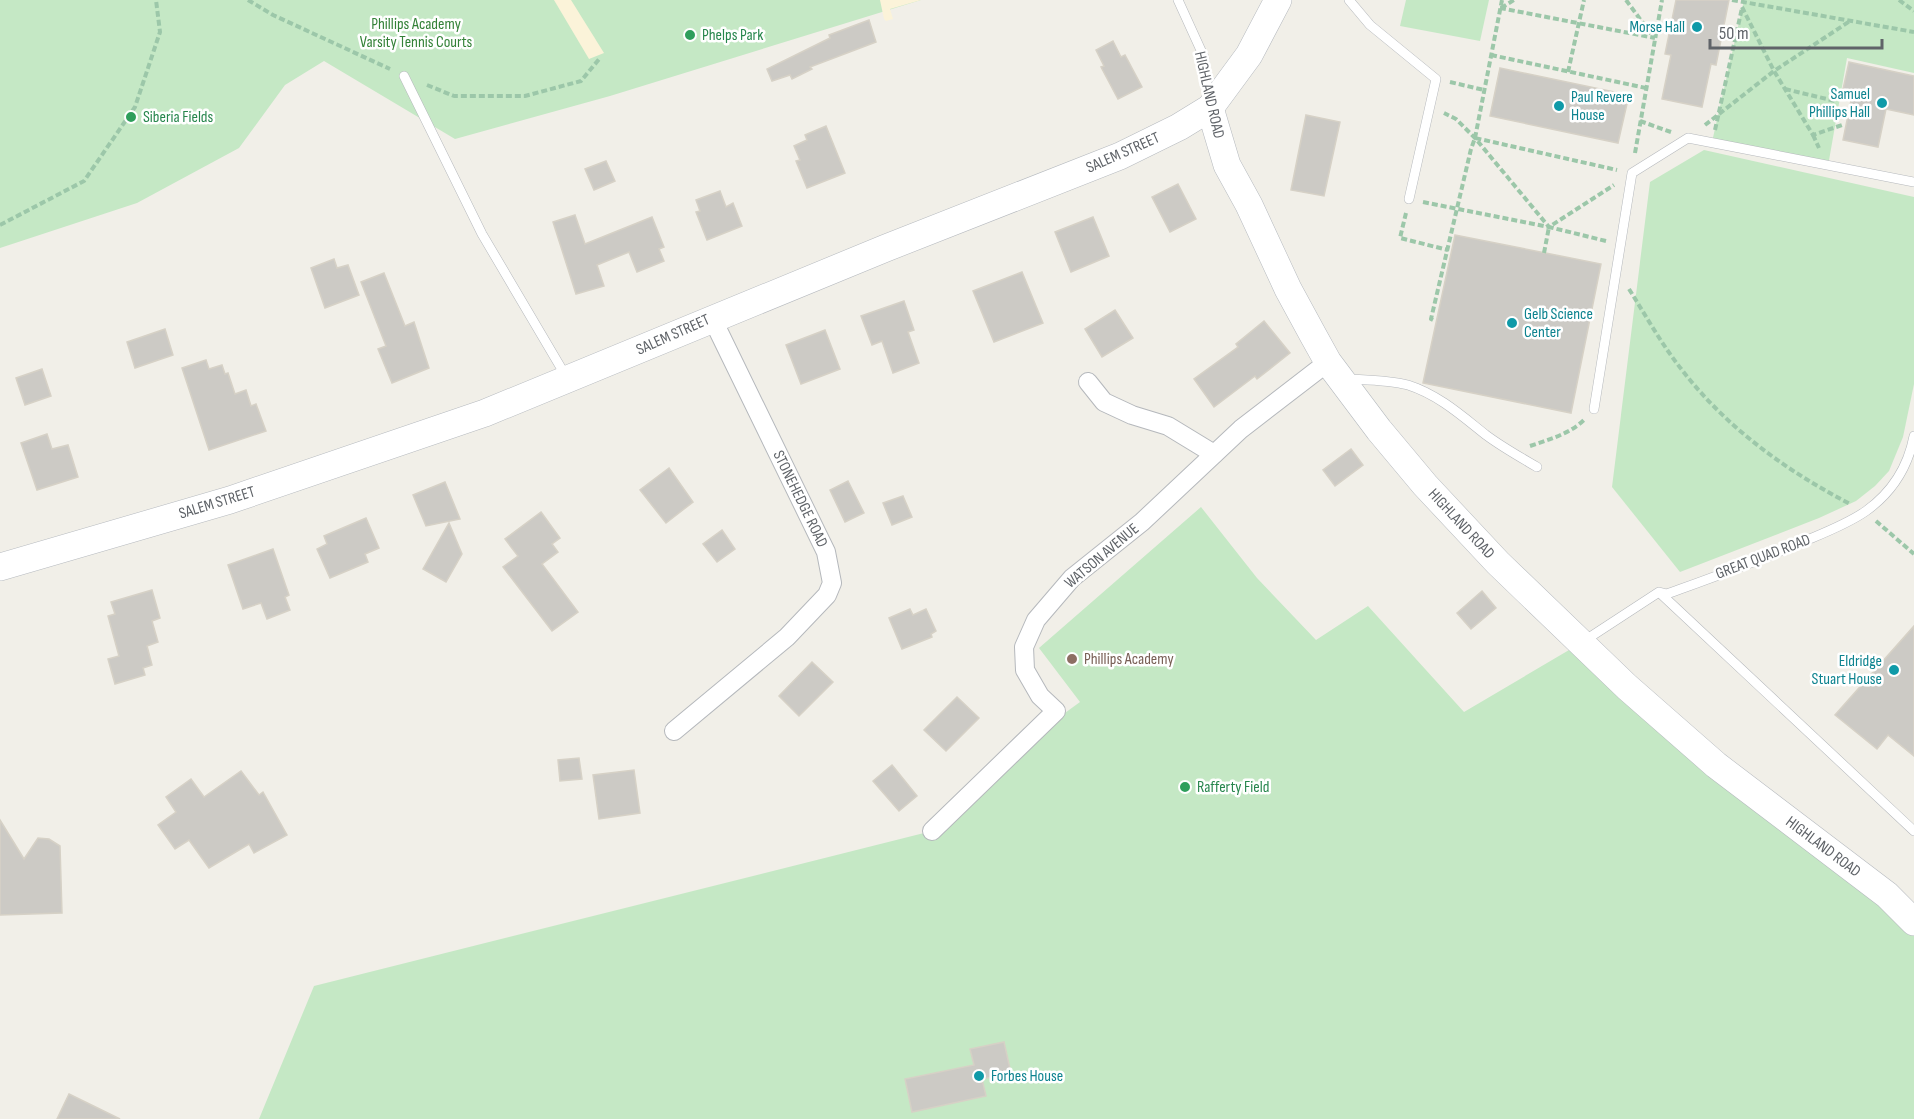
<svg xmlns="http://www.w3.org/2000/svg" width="1914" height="1119" font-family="'Sofia Sans Condensed',sans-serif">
<rect width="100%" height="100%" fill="#f1efe8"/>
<g fill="#c5e8c5">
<path d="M0 0H921L610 96 455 139 324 61 285 85 239 148 137 203 0 248Z"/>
<path d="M1406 0H1489L1480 41 1400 26Z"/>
<path d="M1744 0H1914V73L1847 58 1828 166 1712 142Z"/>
<path d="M1704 150 1914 197V384L1903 437 1889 471 1875 486 1856 501 1819 518 1680 572 1612 487 1650 182Z"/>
<path d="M1201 507 1257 578 1316 640 1368 606 1464 712 1581 643 1914 922V1119H259L314 986 932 831 1025 742 1080 702 1039 648Z"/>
</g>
<g fill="#fbf3d9">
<path d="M554 0H571L604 53 589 59Z"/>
<path d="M880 0H921L890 9 893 19 886 21 884 19Z"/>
</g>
<g fill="#cccac5" stroke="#d6d1c6" stroke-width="1.5">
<path d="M1676 0H1729L1716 65 1711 64 1702 107 1662 99 1671 55 1665 54Z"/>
<path d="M869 20 876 42 810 67 812 69 792 79 790 75 772 81 767 69 830 38 829 35Z"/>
<path d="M1113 41 1121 57 1125 55 1142 87 1118 99 1101 67 1104 66 1096 50Z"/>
<path d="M1849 62 1914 76V115L1886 109 1878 147 1843 140 1852 96 1842 94Z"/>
<path d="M1500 68 1629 95 1618 143 1490 116Z"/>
<path d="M1306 115 1340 122 1324 196 1291 190Z"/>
<path d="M826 126 845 173 807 188 796 161 800 160 794 146 807 140 805 135Z"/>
<path d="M606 161 615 181 594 190 585 169Z"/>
<path d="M1178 184 1196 219 1170 232 1152 197Z"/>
<path d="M720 191 726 207 733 203 742 226 707 240 696 212 700 211 696 200Z"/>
<path d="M575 215 585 244 652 217 664 247 659 249 664 261 637 272 629 252 597 265 604 286 576 294 553 222Z"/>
<path d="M1093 217 1109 256 1071 272 1055 232Z"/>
<path d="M1455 235 1601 264 1571 413 1423 383Z"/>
<path d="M334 259 337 268 348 265 359 295 325 308 311 268Z"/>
<path d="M1022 272 1043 323 994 342 973 291Z"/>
<path d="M384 273 405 326 414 322 429 368 392 383 378 349 386 346 361 282Z"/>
<path d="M904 301 914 330 908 332 919 363 893 373 882 341 872 345 861 316Z"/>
<path d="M1115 310 1133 338 1102 357 1085 329Z"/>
<path d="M1264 321 1290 353 1257 379 1255 376 1214 407 1194 379 1238 347 1236 344Z"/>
<path d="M165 329 173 355 135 368 127 342Z"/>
<path d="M825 330 840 369 801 384 786 345Z"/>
<path d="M206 360 209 369 222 365 225 374 228 373 235 394 246 390 251 406 256 404 266 431 209 450 182 368Z"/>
<path d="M42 369 51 396 25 405 16 378Z"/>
<path d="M47 434 52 449 68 445 78 477 37 490 21 443Z"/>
<path d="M1351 449 1363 465 1335 486 1323 470Z"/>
<path d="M669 468 693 502 666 523 640 490Z"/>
<path d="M848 481 864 513 845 522 830 490Z"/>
<path d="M445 482 460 519 426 526 413 495Z"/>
<path d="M903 496 912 517 892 525 883 503Z"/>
<path d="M541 512 560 538 552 544 558 552 542 564 578 612 552 631 503 567 518 556 505 539Z"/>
<path d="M366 518 379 548 365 554 368 562 330 578 317 549 327 544 324 536Z"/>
<path d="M449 523 462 554 446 582 423 569Z"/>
<path d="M722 530 735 549 717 562 703 544Z"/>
<path d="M273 549 289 595 285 597 290 610 267 619 261 603 243 609 228 565Z"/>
<path d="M152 590 160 618 152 621 158 642 147 646 152 665 143 668 145 675 115 684 108 659 119 656 108 616 115 614 111 602Z"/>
<path d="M1482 591 1496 608 1471 629 1457 613Z"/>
<path d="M910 609 913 615 926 609 936 631 931 634 932 637 902 649 889 618Z"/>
<path d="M1914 626V756L1888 735 1877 749 1835 715Z"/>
<path d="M812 662 833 682 799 716 779 696Z"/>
<path d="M957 697 979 718 946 751 924 730Z"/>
<path d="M579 758 582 779 560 781 558 760Z"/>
<path d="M892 765 917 796 899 811 873 781Z"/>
<path d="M634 770 640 813 599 819 593 775Z"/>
<path d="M241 771 259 795 263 792 287 835 254 853 249 844 209 868 189 840 175 849 158 825 176 812 166 797 191 779 204 797Z"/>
<path d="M0 820 24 859 38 838 49 839 60 846 62 913 0 915Z"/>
<path d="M1004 1042 1011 1073 982 1079 986 1096 912 1112 905 1079 974 1065 970 1049Z"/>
<path d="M69 1094 120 1119H57Z"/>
</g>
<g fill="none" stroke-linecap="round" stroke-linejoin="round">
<g stroke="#b5b8bc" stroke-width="10">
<g id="lane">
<path d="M1178 0 1204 57 1209 100"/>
<path d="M1349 0 1370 25 1436 79 1409 199"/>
<path d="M404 76 482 234 567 378"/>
<path d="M1349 379C1368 380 1389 380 1408 385 1439 395 1462 416 1486 435 1502 447 1520 457 1537 467"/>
<path d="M1594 409 1632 173 1688 138 1914 182"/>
<path d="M1661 594 1914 831"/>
<path d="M1584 641 1659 592 1667 594C1711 578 1756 562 1800 543 1821 534 1846 525 1866 511 1891 493 1908 467 1914 436"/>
</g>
</g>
<g stroke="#b5b8bc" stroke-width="20">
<g id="street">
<path d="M1088 382 1104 402 1132 415 1168 426 1214 454"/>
<path d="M674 731 787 637 827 595 832 583 826 552 712 318"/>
<path d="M932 831 1056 711 1040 696 1025 670 1024 647 1036 620 1072 578 1142 522 1241 429 1328 362"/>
</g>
</g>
<g stroke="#b6babf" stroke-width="28">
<g id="secondary">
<path d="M1210 108 1227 165 1249 205 1288 289 1313 335 1328 362 1379 430 1425 485 1498 563 1627 687 1716 765 1887 895 1914 922"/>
<path d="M0 567 230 500 485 413 886 248 1120 156 1179 127 1210 108 1249 55 1278 0"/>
</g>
</g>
<g stroke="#9cc7a9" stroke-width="4" stroke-dasharray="6 3" stroke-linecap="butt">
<path d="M248 0 273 15 390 69"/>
<path d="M1626 0 1654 38"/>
<path d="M1732 0 1914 32"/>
<path d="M1899 0 1914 11"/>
<path d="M1742 7 1774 71 1813 135 1842 125"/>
<path d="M1500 8 1655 38"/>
<path d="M1501 8 1514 0"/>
<path d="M1491 55 1646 88"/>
<path d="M1568 72 1584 0"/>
<path d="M1450 82 1484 90"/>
<path d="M427 85 454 96H525L581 81 600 58"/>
<path d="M1785 89 1835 101"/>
<path d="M1640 121 1671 132"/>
<path d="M1705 125 1774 71 1850 21"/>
<path d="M1715 130 1742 8"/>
<path d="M1813 135 1819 148"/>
<path d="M1475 138 1502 0"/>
<path d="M1635 153 1662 0"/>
<path d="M1423 202 1549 227 1475 138 1456 119 1444 113"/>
<path d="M1406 213 1400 238 1448 250"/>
<path d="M0 225 84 181 135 107 160 32 156 0"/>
<path d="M1606 241 1549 227 1614 185"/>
<path d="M1544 253 1549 227"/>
<path d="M1629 289C1646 316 1662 345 1682 370 1727 428 1785 470 1850 504"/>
<path d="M1433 320 1431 319 1471 149 1475 138 1617 170"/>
<path d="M1530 446C1550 439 1570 434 1585 419"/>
<path d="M1876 521 1914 554"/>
</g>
<use href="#lane" stroke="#fff" stroke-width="9"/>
<use href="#street" stroke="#fff" stroke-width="18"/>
<use href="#secondary" stroke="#fff" stroke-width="27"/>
</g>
<g fill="#0f9aa8" stroke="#fff" stroke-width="2">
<circle cx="1697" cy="27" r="6"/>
<circle cx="1882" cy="103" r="6"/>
<circle cx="1559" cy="106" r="6"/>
<circle cx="1512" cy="323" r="6"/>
<circle cx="1894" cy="670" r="6"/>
<circle cx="979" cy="1076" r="6"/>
</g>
<g fill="#2e9e5b" stroke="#fff" stroke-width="2">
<circle cx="690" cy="35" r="6"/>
<circle cx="131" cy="117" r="6"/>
<circle cx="1185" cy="787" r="6"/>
</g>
<circle fill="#8d6e63" stroke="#fff" stroke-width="2" cx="1072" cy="659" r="6"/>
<g text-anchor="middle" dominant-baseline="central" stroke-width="5" stroke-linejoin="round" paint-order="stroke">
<g font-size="16" fill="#348238" stroke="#fff">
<text x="416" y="24">Phillips Academy<tspan x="416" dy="18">Varsity Tennis Courts</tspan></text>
</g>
<g font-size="16" fill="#0d838f" stroke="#fff" text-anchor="end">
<text x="1685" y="27">Morse Hall</text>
<text x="1870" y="94">Samuel<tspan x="1870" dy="18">Phillips Hall</tspan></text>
<text x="1571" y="97" text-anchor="start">Paul Revere<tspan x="1571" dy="18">House</tspan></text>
<text x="1524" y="314" text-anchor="start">Gelb Science<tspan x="1524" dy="18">Center</tspan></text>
<text x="1882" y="661">Eldridge<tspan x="1882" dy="18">Stuart House</tspan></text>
<text x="991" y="1076" text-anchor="start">Forbes House</text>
</g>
<g font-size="16" fill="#27864d" stroke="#fff" text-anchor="start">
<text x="702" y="35">Phelps Park</text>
<text x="143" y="117">Siberia Fields</text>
<text x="1197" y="787">Rafferty Field</text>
</g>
<g font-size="16" fill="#5f6368" stroke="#fff">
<text transform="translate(1209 95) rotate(77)">HIGHLAND ROAD</text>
<text transform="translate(1123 153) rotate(-24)">SALEM STREET</text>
<text transform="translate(673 335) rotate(-24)">SALEM STREET</text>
<text transform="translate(800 499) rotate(64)">STONEHEDGE ROAD</text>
<text transform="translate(217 503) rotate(-17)">SALEM STREET</text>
<text transform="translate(1461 524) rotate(47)">HIGHLAND ROAD</text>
<text transform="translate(1102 556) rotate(-40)">WATSON AVENUE</text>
<text transform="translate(1763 557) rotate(-21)">GREAT QUAD ROAD</text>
<text transform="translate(1823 847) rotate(37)">HIGHLAND ROAD</text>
</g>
<g font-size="16" fill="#785e54" stroke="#fff" text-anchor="start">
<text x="1084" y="659">Phillips Academy</text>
</g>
</g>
<path d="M1710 39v9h172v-9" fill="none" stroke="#5f6368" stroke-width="3"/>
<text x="1719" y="39" font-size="18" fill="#5f6368" stroke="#ffffff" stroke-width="4.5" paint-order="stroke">50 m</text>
</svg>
